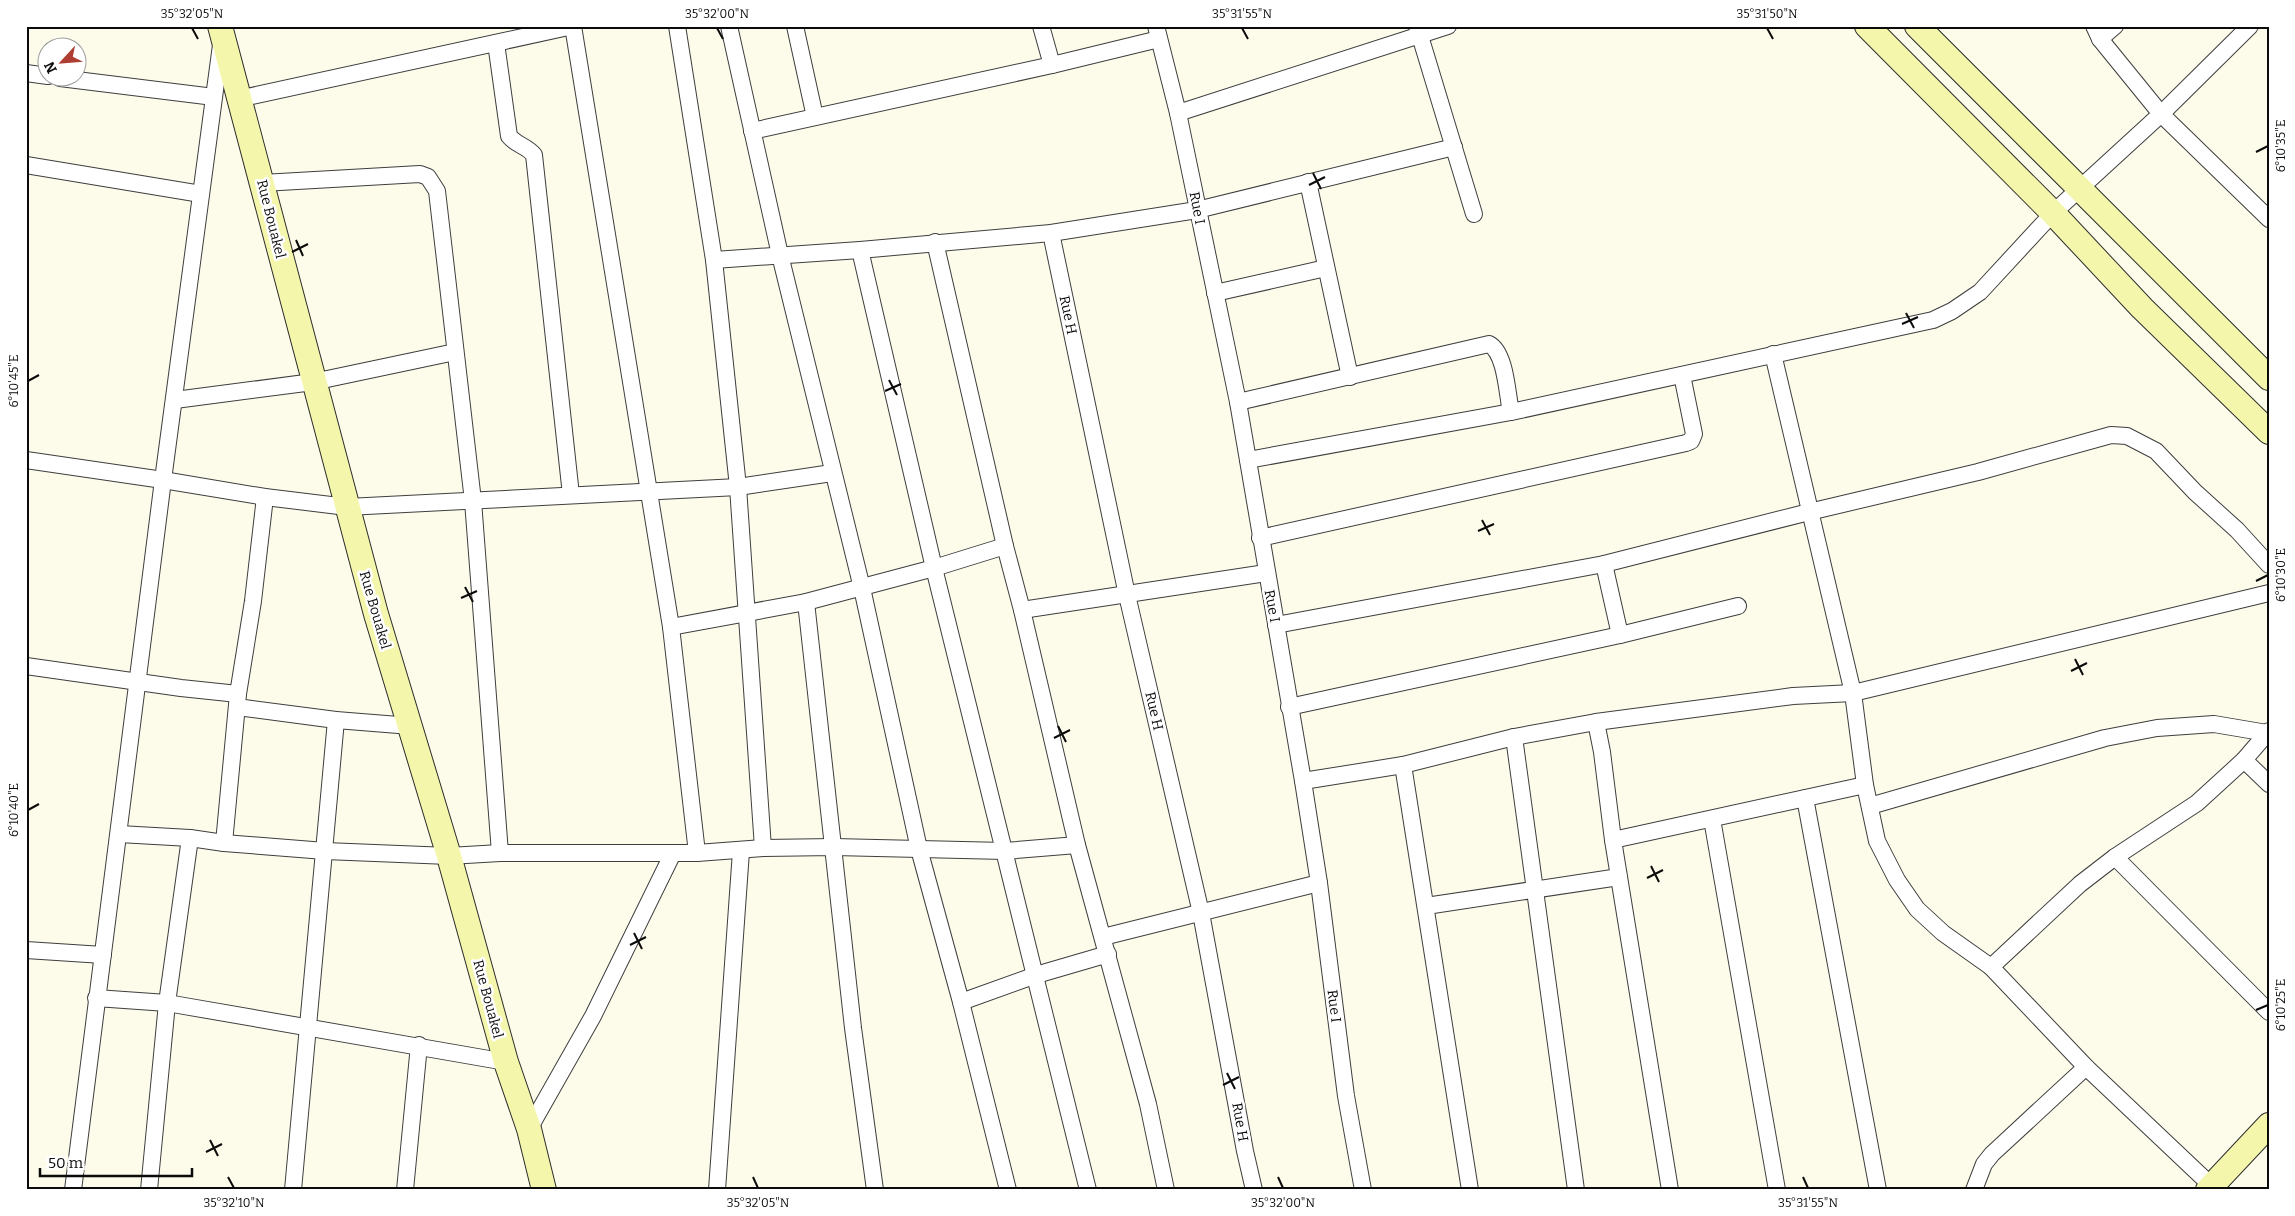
<svg xmlns="http://www.w3.org/2000/svg" width="2295" height="1216" font-family="Bitter,serif">
<rect width="100%" height="100%" fill="#fdfcea"/>
<g fill="none" stroke-linecap="round" stroke-linejoin="round">
<g stroke="#3e3e3e" stroke-width="18">
<g id="street">
<path d="M573 26 671 627 697 853"/>
<path d="M677 26 714 260 738 487 763 848"/>
<path d="M729 26 780 255 862 588 919 849 961 1002 1008 1190"/>
<path d="M795 26 815 117"/>
<path d="M1041 26 1052 65 1159 39"/>
<path d="M1156 26 1178 113 1238 402 1303 781 1319 883 1346 1096 1363 1190"/>
<path d="M1417 26 1474 214"/>
<path d="M2094 26 2100 39 2161 114 2269 219"/>
<path d="M2100 39 2115 26"/>
<path d="M496 43 509 136C516 145 527 146 534 155L571 495"/>
<path d="M26 73 48 76"/>
<path d="M60 78 214 97"/>
<path d="M238 99 573 26"/>
<path d="M1178 113 1448 26"/>
<path d="M752 131 1052 65"/>
<path d="M26 165 201 194"/>
<path d="M1308 182 1350 377"/>
<path d="M262 183 420 174 428 177 437 191 473 501 500 853"/>
<path d="M1051 233 1127 595 1201 913 1245 1151 1254 1190"/>
<path d="M935 242 1005 546 1022 610 1077 845 1148 1104 1166 1190"/>
<path d="M860 250 934 568 1088 1190"/>
<path d="M714 260 860 250 1051 233 1197 210 1454 147"/>
<path d="M1215 293 1326 268"/>
<path d="M1773 354 1853 693 1865 785 1877 841 1897 880 1917 909 1943 933 1991 967 2086 1067 2216 1190"/>
<path d="M175 400 313 382 455 352"/>
<path d="M1238 402 1489 344C1506 353 1507 394 1511 412"/>
<path d="M26 460 163 480 265 497 347 507 738 487 832 473"/>
<path d="M1248 460 1511 412 1933 320 1952 311 1980 292 2053 213 2161 114 2250 26"/>
<path d="M1260 538 1686 443 1691 441 1694 434 1682 375"/>
<path d="M1604 564 1620 635"/>
<path d="M806 602 853 1028 875 1190"/>
<path d="M1022 610 1266 573"/>
<path d="M1276 625 1604 564 1809 512 1978 472 2111 435 2127 436 2156 451 2195 492 2237 530 2269 565"/>
<path d="M671 627 806 602 934 568 1005 546"/>
<path d="M26 666 181 688 238 694"/>
<path d="M237 707 336 720 411 726"/>
<path d="M1289 707 1620 635 1738 606"/>
<path d="M1596 722 1602 752 1613 840 1670 1190"/>
<path d="M1514 737 1576 1190"/>
<path d="M2244 760 2269 784"/>
<path d="M1403 765 1470 1190"/>
<path d="M1303 781 1403 765 1514 737 1596 722 1793 696 1853 693 2269 593"/>
<path d="M1805 798 1878 1190"/>
<path d="M1870 806 2105 738 2157 728 2214 724 2267 733"/>
<path d="M1712 819 1777 1190"/>
<path d="M119 834 190 838 224 843 325 851 449 856 500 853H697L763 848 834 847 1005 851 1077 845"/>
<path d="M1613 840 1865 785"/>
<path d="M224 843 238 694 253 601 265 497"/>
<path d="M2115 857 2269 1012"/>
<path d="M1426 906 1619 877"/>
<path d="M1103 937 1319 883"/>
<path d="M26 950 103 955"/>
<path d="M1991 967 2080 884 2115 857 2197 803 2244 760 2269 731"/>
<path d="M96 998 167 1003 506 1062"/>
<path d="M961 1002 1036 975 1108 954"/>
<path d="M529 1129 593 1016 673 853"/>
<path d="M73 1190 163 480 221 45"/>
<path d="M149 1190 167 1003 190 838"/>
<path d="M293 1190 336 720"/>
<path d="M405 1190 419 1045"/>
<path d="M717 1190 741 851"/>
<path d="M1974 1190 1984 1164 1992 1154 2086 1067"/>
</g>
</g>
<g stroke="#2d2d2d" stroke-width="26">
<g id="secondary">
<path d="M220 26 376 614 449 856 506 1062 529 1129 544 1190"/>
<path d="M1867 26 2053 213 2142 308 2269 432"/>
<path d="M1917 26 2269 378"/>
<path d="M2208 1190 2269 1125"/>
</g>
</g>
<use href="#street" stroke="#fff" stroke-width="16"/>
<use href="#secondary" stroke="#f4f7ab" stroke-width="24"/>
</g>
<path fill="none" stroke="#0b0b0b" stroke-width="2" d="M192 28 198 39M717 28 723 39M1242 28 1248 39M1767 28 1773 39M2256 152 2268 146M1313 173 1321 189M1309 185 1325 177M296 240 303 256M292 252 308 244M1906 313 1914 328M1902 324 1918 317M889 380 897 395M28 381 39 375M885 391 901 384M1482 520 1490 535M1478 531 1494 524M2256 581 2268 575M465 587 473 602M461 598 477 591M2075 659 2083 675M2071 671 2087 663M1058 726 1066 742M1054 738 1070 730M28 810 39 804M1651 866 1659 882M1647 878 1663 870M634 933 642 949M630 945 646 937M2256 1010 2268 1005M1227 1073 1235 1089M1223 1085 1239 1077M210 1140 218 1156M206 1152 222 1144M228 1177 234 1188M753 1177 758 1188M1278 1177 1283 1188M1803 1177 1808 1188"/>
<g text-anchor="middle" dominant-baseline="central" stroke-width="5" stroke-linejoin="round" paint-order="stroke">
<g font-size="14" fill="#0b0b0b" stroke="#fff">
<text transform="translate(1197 208) rotate(79)">Rue I</text>
<text transform="translate(271 219) rotate(76)">Rue Bouakel</text>
<text transform="translate(1068 315) rotate(78)">Rue H</text>
<text transform="translate(1272 606) rotate(79)">Rue I</text>
<text transform="translate(375 610) rotate(74)">Rue Bouakel</text>
<text transform="translate(1154 711) rotate(77)">Rue H</text>
<text transform="translate(488 999) rotate(75)">Rue Bouakel</text>
<text transform="translate(1334 1006) rotate(83)">Rue I</text>
<text transform="translate(1240 1122) rotate(80)">Rue H</text>
</g>
</g>
<rect width="2295" height="1216" fill="none" stroke="#ffffff" stroke-width="55"/>
<g transform="translate(62 62) rotate(244)"><circle r="24" fill="#ffffff" stroke="#9d9d9d"/>
<path d="M0-4L9 19L0 12L-9 19Z" fill="#ad3e31"/>
<text y="-8" font-size="14" font-weight="bold" text-anchor="middle" fill="#0b0b0b">N</text>
</g>
<path d="M40 1168v8h152v-8" fill="none" stroke="#0b0b0b" stroke-width="2.5"/>
<text x="48" y="1168" font-size="15" fill="#0b0b0b" stroke="#ffffff" stroke-width="4" paint-order="stroke">50 m</text>
<rect x="28" y="28" width="2240" height="1160" fill="none" stroke="#0b0b0b" stroke-width="2"/>
<g font-size="12" text-anchor="middle" fill="#0b0b0b">
<text x="192" y="18">35°32'05"N</text>
<text x="717" y="18">35°32'00"N</text>
<text x="1242" y="18">35°31'55"N</text>
<text x="1767" y="18">35°31'50"N</text>
<text transform="translate(2281 146) rotate(-90)" y="4">6°10'35"E</text>
<text transform="translate(14 381) rotate(-90)" y="4">6°10'45"E</text>
<text transform="translate(2281 575) rotate(-90)" y="4">6°10'30"E</text>
<text transform="translate(14 810) rotate(-90)" y="4">6°10'40"E</text>
<text transform="translate(2281 1005) rotate(-90)" y="4">6°10'25"E</text>
<text x="234" y="1207">35°32'10"N</text>
<text x="758" y="1207">35°32'05"N</text>
<text x="1283" y="1207">35°32'00"N</text>
<text x="1808" y="1207">35°31'55"N</text>
</g>
</svg>
